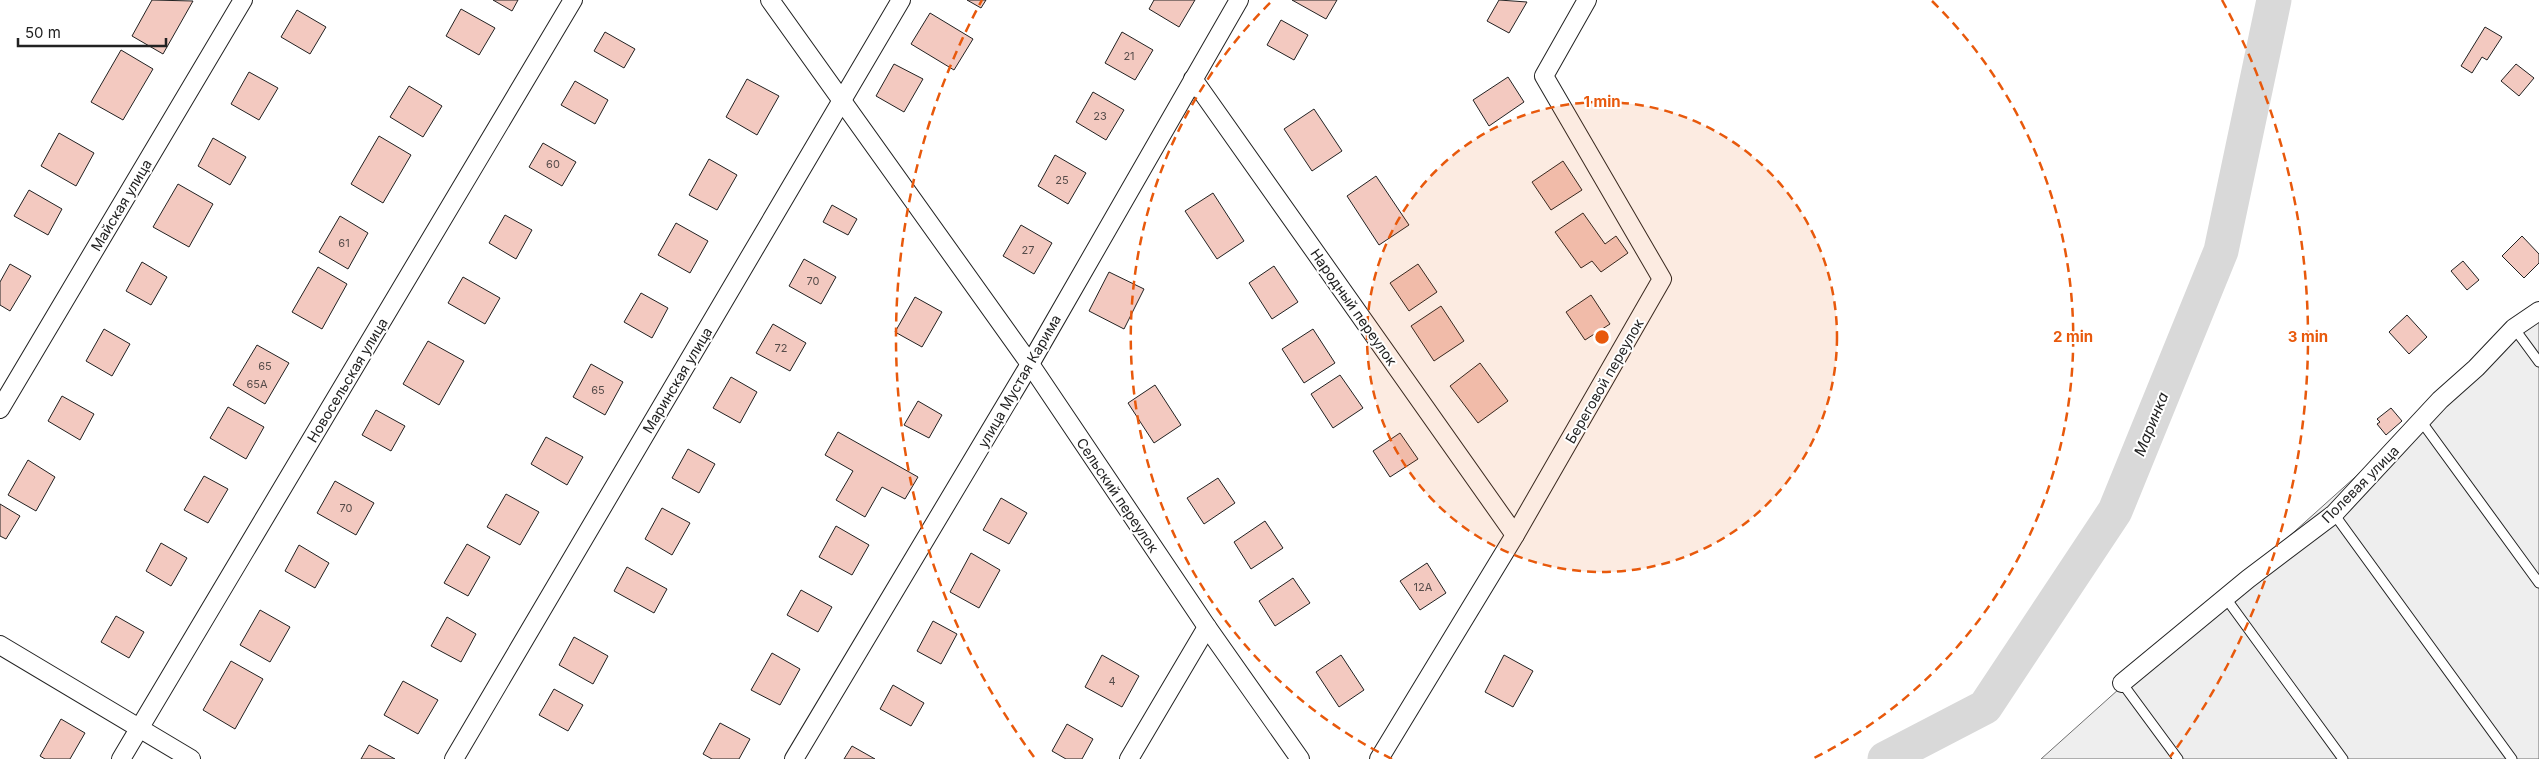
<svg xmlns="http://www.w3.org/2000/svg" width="2539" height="759" font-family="Inter,sans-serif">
<rect width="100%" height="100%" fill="#fff"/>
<path fill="#eee" stroke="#6f6f6f" d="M2539 312V759H2041Z"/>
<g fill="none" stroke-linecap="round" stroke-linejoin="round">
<path stroke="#d9d9d9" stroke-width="35" d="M1885 759 1985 707 2115 511 2221 251 2274 0"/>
</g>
<g fill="#f3c9c0" stroke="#222">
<path d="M152 0 193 1 163 54 132 36Z"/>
<path d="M493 0H518L512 11Z"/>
<path d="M967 0H986L981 8Z"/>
<path d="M1154 0H1195L1179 27 1149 9Z"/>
<path d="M1292 0H1337L1326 19Z"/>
<path d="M1499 0 1527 2 1509 33 1487 21Z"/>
<path d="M461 9 495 28 479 55 446 36Z"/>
<path d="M297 10 326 27 310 54 281 37Z"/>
<path d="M930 13 973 39 954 70 911 44Z"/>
<path d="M1281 20 1308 35 1294 60 1267 45Z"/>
<path d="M2485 27 2502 37 2487 60 2482 57 2472 73 2461 66Z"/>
<path d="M605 32 635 49 624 68 594 51Z"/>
<path d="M1122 32 1153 50 1135 80 1105 63Z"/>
<path d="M121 50 153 69 123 120 91 102Z"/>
<path d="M894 64 923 79 904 112 876 96Z"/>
<path d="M2516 64 2534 78 2519 96 2501 81Z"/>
<path d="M249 72 278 88 259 120 231 104Z"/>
<path d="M1508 77 1524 102 1489 126 1473 100Z"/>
<path d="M747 79 779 96 757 135 726 117Z"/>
<path d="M575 81 608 100 595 124 561 105Z"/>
<path d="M409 86 442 106 423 137 390 117Z"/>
<path d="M1093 92 1124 110 1106 140 1076 122Z"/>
<path d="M1314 109 1342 151 1312 171 1284 129Z"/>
<path d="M59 133 94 153 76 186 41 166Z"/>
<path d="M379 136 411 155 383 203 351 184Z"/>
<path d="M213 138 246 157 230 185 198 166Z"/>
<path d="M543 143 576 162 562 186 529 167Z"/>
<path d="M1055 155 1086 173 1068 204 1038 186Z"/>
<path d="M709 159 737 175 717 210 689 195Z"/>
<path d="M1563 161 1582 190 1551 210 1532 182Z"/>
<path d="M1376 176 1409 225 1379 245 1347 196Z"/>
<path d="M178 184 213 204 189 247 153 227Z"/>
<path d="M29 190 62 209 48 235 14 216Z"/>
<path d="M1213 193 1244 241 1217 259 1185 211Z"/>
<path d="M832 205 857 219 848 235 823 222Z"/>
<path d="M1583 213 1605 244 1616 236 1628 253 1601 272 1592 261 1581 268 1555 232Z"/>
<path d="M505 215 532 230 516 259 489 243Z"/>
<path d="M340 216 368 233 348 269 319 252Z"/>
<path d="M676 223 708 241 690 273 658 255Z"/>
<path d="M1021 225 1052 243 1034 274 1003 256Z"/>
<path d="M2522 236 2539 254V263L2524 278 2502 256Z"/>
<path d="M804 259 836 277 821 304 789 286Z"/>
<path d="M2463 261 2479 280 2467 290 2451 271Z"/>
<path d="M142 262 167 277 151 305 126 291Z"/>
<path d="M10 264 31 276 10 311 0 305V282Z"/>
<path d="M1418 264 1437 292 1409 311 1390 283Z"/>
<path d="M1274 266 1298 302 1272 319 1249 283Z"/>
<path d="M318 267 347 284 322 329 292 312Z"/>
<path d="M1109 272 1144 289 1124 329 1089 311Z"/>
<path d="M463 277 500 298 485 324 448 303Z"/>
<path d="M641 293 668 308 652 338 624 322Z"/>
<path d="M1591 295 1610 324 1585 340 1566 312Z"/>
<path d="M915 297 942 312 922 347 895 332Z"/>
<path d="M1441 306 1464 341 1434 361 1411 326Z"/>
<path d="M2407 315 2427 337 2409 354 2389 332Z"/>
<path d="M773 324 806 343 790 371 756 353Z"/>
<path d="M104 329 130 344 112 376 86 361Z"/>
<path d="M1313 329 1335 363 1304 383 1282 349Z"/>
<path d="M428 341 464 361 439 405 403 384Z"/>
<path d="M257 345 289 363 265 404 233 385Z"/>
<path d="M1480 363 1508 401 1478 423 1450 386Z"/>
<path d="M591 364 623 382 605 415 573 397Z"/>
<path d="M1340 375 1363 408 1333 428 1311 394Z"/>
<path d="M731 377 757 392 740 423 713 408Z"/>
<path d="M1155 385 1181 425 1154 443 1128 403Z"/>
<path d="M62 396 94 414 80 440 48 421Z"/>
<path d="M918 401 942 415 929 438 904 425Z"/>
<path d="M228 407 264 427 246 459 210 438Z"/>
<path d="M2391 408 2402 421 2386 435 2377 424 2380 422 2377 419Z"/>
<path d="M376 410 405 426 391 451 362 435Z"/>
<path d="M838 432 918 477 905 499 882 487 865 517 836 500 853 471 825 455Z"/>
<path d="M1400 433 1418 459 1390 477 1373 451Z"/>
<path d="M546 437 583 457 567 485 531 464Z"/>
<path d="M688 449 715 464 699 493 672 478Z"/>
<path d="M28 460 55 477 36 511 8 495Z"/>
<path d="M204 476 228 489 208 523 184 510Z"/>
<path d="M1218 478 1235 503 1204 524 1187 498Z"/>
<path d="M335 481 374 503 356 535 317 513Z"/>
<path d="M506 494 539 512 520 545 487 527Z"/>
<path d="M1001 498 1027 513 1009 544 983 530Z"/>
<path d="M0 504 20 516 6 539 0 536Z"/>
<path d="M662 508 690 523 672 555 645 539Z"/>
<path d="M1265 521 1283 548 1251 569 1234 542Z"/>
<path d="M836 526 869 545 852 575 819 557Z"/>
<path d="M161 543 187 558 171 586 146 571Z"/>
<path d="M467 544 490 557 468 596 444 583Z"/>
<path d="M299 545 329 563 315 588 285 571Z"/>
<path d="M971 553 1000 570 979 608 950 592Z"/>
<path d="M1427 563 1446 593 1420 610 1400 581Z"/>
<path d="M627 567 667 589 654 613 614 591Z"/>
<path d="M1293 578 1310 603 1275 626 1259 601Z"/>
<path d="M801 590 832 607 818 632 787 615Z"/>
<path d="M260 610 290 627 270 662 240 645Z"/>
<path d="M116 616 144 632 129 658 101 642Z"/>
<path d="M447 617 476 634 461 662 431 646Z"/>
<path d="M933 621 957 634 941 664 917 651Z"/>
<path d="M574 637 608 656 593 684 559 665Z"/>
<path d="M772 653 800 669 780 705 751 690Z"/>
<path d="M1102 655 1139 676 1122 707 1085 687Z"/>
<path d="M1341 655 1364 690 1339 707 1316 672Z"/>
<path d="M1504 655 1533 671 1513 707 1485 692Z"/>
<path d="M231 661 263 679 235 729 203 710Z"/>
<path d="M403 681 438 700 418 734 384 715Z"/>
<path d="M893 685 924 703 911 726 880 709Z"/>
<path d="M554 689 583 705 568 731 539 715Z"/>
<path d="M61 719 85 733 70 759H45L40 756Z"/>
<path d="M720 723 750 739 739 759H712L703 754Z"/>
<path d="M1067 724 1093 739 1082 759H1066L1052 751Z"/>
<path d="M369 745 395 759H361Z"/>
<path d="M852 746 875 759H844Z"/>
</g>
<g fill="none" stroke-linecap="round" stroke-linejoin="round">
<g stroke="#222" stroke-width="11">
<g id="service">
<path d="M2514 328 2539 362"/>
<path d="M2421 421 2539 583"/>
<path d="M2334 514 2512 759"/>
<path d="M2225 597 2343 759"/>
<path d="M2122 683 2178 759"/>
</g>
</g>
<g stroke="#222" stroke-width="20">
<g id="minor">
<path d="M770 0 1030 364 1207 627 1300 759"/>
<path d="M1193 79 1515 535"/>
<path d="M0 409 243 0"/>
<path d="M0 645 191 759"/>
<path d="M2122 683 2248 579 2334 514 2440 400 2476 368 2514 328 2539 311"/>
<path d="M121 759 573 0"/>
<path d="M454 759 901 0"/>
<path d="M794 759 1030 364 1239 0"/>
<path d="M1129 759 1207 627"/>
<path d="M1379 759 1515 535 1662 279 1544 76 1587 0"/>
</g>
</g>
<use href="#service" stroke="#fff" stroke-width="9"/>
<use href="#minor" stroke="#fff" stroke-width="18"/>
</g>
<circle cx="1602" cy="337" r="235" fill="#e8590c" fill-opacity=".12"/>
<g fill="none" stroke="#e8590c" stroke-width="2.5" stroke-dasharray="9 6">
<circle cx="1602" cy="337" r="235"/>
<path d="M1392 759A471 471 0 0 1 1272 1M1932 1A471 471 0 0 1 1812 759"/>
<path d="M1034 757A706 706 0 0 1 982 0M2222 0A706 706 0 0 1 2170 757"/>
</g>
<g text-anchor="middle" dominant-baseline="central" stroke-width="4" stroke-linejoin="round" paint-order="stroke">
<g font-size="11" fill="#564c4a">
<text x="1129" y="56">21</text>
<text x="1100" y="116">23</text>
<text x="553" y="164">60</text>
<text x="1062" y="180">25</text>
<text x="344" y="243">61</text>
<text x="1028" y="250">27</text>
<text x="813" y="281">70</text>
<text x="781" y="348">72</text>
<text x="265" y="366">65</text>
<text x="257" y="384">65А</text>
<text x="598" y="390">65</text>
<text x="346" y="508">70</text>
<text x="1423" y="587">12А</text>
<text x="1112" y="681">4</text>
</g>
<g font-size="14" fill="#222" stroke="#fff">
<text transform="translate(121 205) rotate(-59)">Майская улица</text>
<text transform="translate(1354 307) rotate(55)">Народный переулок</text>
<text transform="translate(347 380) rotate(-59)">Новосельская улица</text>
<text transform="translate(677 380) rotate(-59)">Маринская улица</text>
<text transform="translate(1019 381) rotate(-60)">улица Мустая Карима</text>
<text transform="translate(1604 381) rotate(-60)">Береговой переулок</text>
<text transform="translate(2360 484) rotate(-45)">Полевая улица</text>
<text transform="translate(1118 495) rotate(56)">Сельский переулок</text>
</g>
<g font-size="15" font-style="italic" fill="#222" stroke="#fff">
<text transform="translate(2151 424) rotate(-68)">Маринка</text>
</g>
</g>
<circle cx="1602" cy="337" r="8" fill="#e8590c" stroke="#fff" stroke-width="2.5"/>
<g font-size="15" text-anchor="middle" font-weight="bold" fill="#e8590c" stroke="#fff" stroke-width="4" stroke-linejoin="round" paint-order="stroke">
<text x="1602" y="107">1 min</text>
<text x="2073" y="342">2 min</text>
<text x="2308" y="342">3 min</text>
</g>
<path d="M18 38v8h148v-8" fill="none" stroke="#222222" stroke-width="2.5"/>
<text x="25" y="38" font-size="15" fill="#222222" stroke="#ffffff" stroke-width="4" paint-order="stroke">50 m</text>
</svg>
